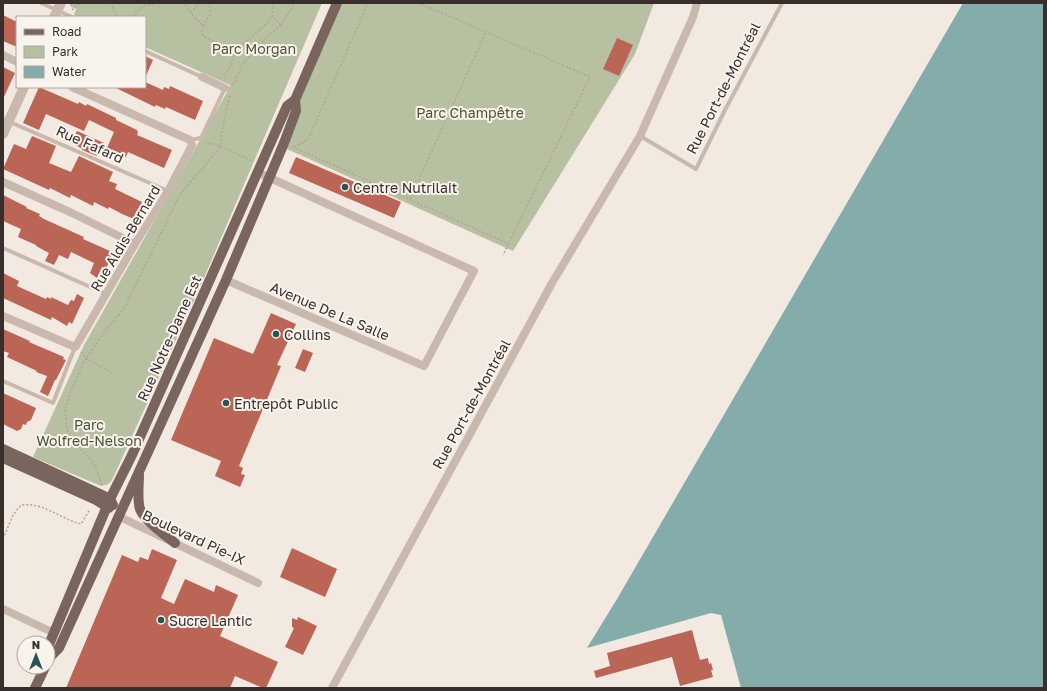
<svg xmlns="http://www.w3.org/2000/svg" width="1047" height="691" font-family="'Golos Text',sans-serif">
<rect width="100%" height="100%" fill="#f2e9e1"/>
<g fill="#b8c0a2">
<path d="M70 3H322L200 287 113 478C110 484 107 485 101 486L33 457 84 345 227 92 230 85 145 47V17H78L74 15 76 9 70 6Z"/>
<path d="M340 3H654L635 54 513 251 278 145Z"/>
</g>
<path fill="#83acaa" d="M963 3H1044V688H741L721 615 711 613 587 648 617 599Z"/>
<g fill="#bb6556">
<path d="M3 15 17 22V47L3 41Z"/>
<path d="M617 38 633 45 619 76 603 69Z"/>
<path d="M145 56 153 60 145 78Z"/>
<path d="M3 67 15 73 3 99Z"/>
<path d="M145 82 163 90 164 87 169 89 170 86 203 101 195 120 166 107 165 109 156 105 155 107 114 87H145Z"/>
<path d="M39 87 78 104 79 102 86 106 87 104 116 118V120L137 130V131L138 132 137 135 172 150 164 168 128 152 126 157 107 148 114 132 89 120 84 131 46 114 39 130 23 123Z"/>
<path d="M77 131 104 143 97 156 82 150V149L79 147 71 143Z"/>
<path d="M32 136 56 146 49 163 71 172 79 156 113 172 109 181 117 184 115 189 142 202 134 219 122 214 109 207 108 209 94 202 93 206 71 195 70 198 50 188 49 190 3 169 14 144 26 149Z"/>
<path d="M296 157 401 202 394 218 289 173Z"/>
<path d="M3 195 27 207 26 208 40 214 39 216 44 219 84 237 83 239 110 251 109 253 112 255 106 269 102 267 97 278 90 273 94 263 71 252 68 259 59 255 54 265 45 261 49 253 36 246V245L18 237 21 229 3 221Z"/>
<path d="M3 273 19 281 17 286 46 299 47 297 51 299V297L68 305 71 300 74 301 77 294 84 298 72 324 69 322 67 326 52 317 51 320 3 298Z"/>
<path d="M271 313 296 324 277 365 281 366 239 466 243 468 241 474 245 475 240 487 215 476 221 461 171 440 214 338 253 354Z"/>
<path d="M3 329 30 341 29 342 64 357 63 359 66 360 56 380H55L48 396 40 392 47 376 36 372 37 371 7 357 9 353 3 351Z"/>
<path d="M303 349 313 353 305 372 295 368Z"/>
<path d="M3 393 36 408 31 420 27 422 26 425 23 424 21 429 17 431 3 424Z"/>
<path d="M292 548 337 569 325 597 280 577Z"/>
<path d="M152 549 177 560 161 598 174 604 185 579 214 592 216 585 238 595 220 636 278 662 266 688H263L235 676 230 688H66L122 555 138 562 140 557 148 560Z"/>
<path d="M298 617 317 626 303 655 285 647 294 628 292 627V618L297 620Z"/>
<path d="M692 630 700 660 708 658 709 664 711 663 713 670H711L713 677 680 686 672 657 596 678 594 671 610 666 607 653Z"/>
</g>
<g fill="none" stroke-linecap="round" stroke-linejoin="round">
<g stroke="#b5a298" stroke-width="1.5" stroke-dasharray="2 2" stroke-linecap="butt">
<path d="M111 3 117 17"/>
<path d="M154 3H157"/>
<path d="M182 3 185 4 193 16 203 26 202 32 204 37 234 52 232 62 224 78"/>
<path d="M273 3 272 17 281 25"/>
<path d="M419 3 590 77 503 255"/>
<path d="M72 10 80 3"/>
<path d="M190 12 201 3"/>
<path d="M133 17C138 9 143 5 154 4"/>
<path d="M203 26 210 14V4L209 3"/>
<path d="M234 52 264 26 272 17"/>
<path d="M233 85 241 67 244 62 265 39 281 25 295 3"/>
<path d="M205 142 220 146 252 161"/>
<path d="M293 147 509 244"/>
<path d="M294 147C303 143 306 142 311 133L368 3"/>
<path d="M410 199 486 32"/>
<path d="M81 352 86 358 112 373"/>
<path d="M102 485 96 468 92 461 70 437 66 425 65 410 70 392 86 358 104 333 125 307 179 196 217 151 220 146 222 132 230 94"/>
<path d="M3 539 13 515 21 505C44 502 60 519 81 524L90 509"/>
</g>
<g stroke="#c9b8ae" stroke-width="4">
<path d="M41 3 72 17"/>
<path d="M145 51 202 77"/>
<path d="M3 119 168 191"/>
<path d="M640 136 696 169 725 110 782 3"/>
<path d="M190 140 201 138 225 88"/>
<path d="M3 248 106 294"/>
<path d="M3 381 53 403 75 347"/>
</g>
<g stroke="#c9b8ae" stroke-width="8">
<path d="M3 55 17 62"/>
<path d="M202 77 225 88"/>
<path d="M3 182 72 213 135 244"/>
<path d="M226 280 424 366 474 271 257 172"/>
<path d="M3 316 75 347 76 346 135 244 168 191 192 145 190 140 72 87"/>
<path d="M118 516 258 583"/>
<path d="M3 609 54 633"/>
<path d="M332 688 552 283 640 136 693 17 697 3"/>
</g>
<g stroke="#c9b8ae" stroke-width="10">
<path d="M54 17 61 3"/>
<path d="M3 134 24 87"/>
</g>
<g stroke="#79655e" stroke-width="10">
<path d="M3 449 100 494 110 499 113 505"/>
<path d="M3 458 96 500 109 508"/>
<path d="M139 475C139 484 137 500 140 509 144 520 165 535 175 543"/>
<path d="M49 658 48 647 110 499 132 455 287 106 295 100"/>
<path d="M48 659 59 648 226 280 284 143 296 111 295 100 337 3"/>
<path d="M35 688 45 667"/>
</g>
</g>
<g fill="#255655" stroke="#f9f3ee" stroke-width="1.5">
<circle cx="345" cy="187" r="4"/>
<circle cx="276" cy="334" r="4"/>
<circle cx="226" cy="403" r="4"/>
<circle cx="161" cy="620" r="4"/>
</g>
<g text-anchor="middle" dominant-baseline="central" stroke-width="4" stroke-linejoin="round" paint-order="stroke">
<g font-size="14" fill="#4b5432" stroke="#f9f3ee">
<text x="254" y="48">Parc Morgan</text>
<text x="470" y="112">Parc Champêtre</text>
<text x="89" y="424">Parc<tspan x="89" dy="16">Wolfred-Nelson</tspan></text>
</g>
<g font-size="14" fill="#382f2c" stroke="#f9f3ee">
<text transform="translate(723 88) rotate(-63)">Rue Port-de-Montréal</text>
<text transform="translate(90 144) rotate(24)">Rue Fafard</text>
<text transform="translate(125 238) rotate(-59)">Rue Aldis-Bernard</text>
<text transform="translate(330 311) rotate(23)">Avenue De La Salle</text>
<text transform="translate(169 338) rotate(-66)">Rue Notre-Dame Est</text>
<text transform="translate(471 404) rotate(-61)">Rue Port-de-Montréal</text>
<text transform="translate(194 537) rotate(25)">Boulevard Pie-IX</text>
</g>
<g font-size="14" fill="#382f2c" stroke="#f9f3ee" text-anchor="start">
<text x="353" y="187">Centre Nutrilait</text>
<text x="284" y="334">Collins</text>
<text x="234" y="403">Entrepôt Public</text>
<text x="169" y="620">Sucre Lantic</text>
</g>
</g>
<rect width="1047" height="691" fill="none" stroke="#382f2c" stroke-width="8"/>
<rect x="16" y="16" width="130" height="72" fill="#f9f3ee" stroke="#aca5a0"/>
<rect x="24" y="29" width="20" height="6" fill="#79655e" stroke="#aca5a0"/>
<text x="52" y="36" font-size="12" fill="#382f2c">Road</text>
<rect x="24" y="46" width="20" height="12" fill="#b8c0a2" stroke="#aca5a0"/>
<text x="52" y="56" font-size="12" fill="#382f2c">Park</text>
<rect x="24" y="66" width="20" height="12" fill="#83acaa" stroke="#aca5a0"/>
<text x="52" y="76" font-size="12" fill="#382f2c">Water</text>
<g transform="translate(36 655)"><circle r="19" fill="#f9f3ee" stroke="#aca5a0"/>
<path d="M0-3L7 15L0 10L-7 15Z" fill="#255655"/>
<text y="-6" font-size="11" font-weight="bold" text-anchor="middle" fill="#382f2c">N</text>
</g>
</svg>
